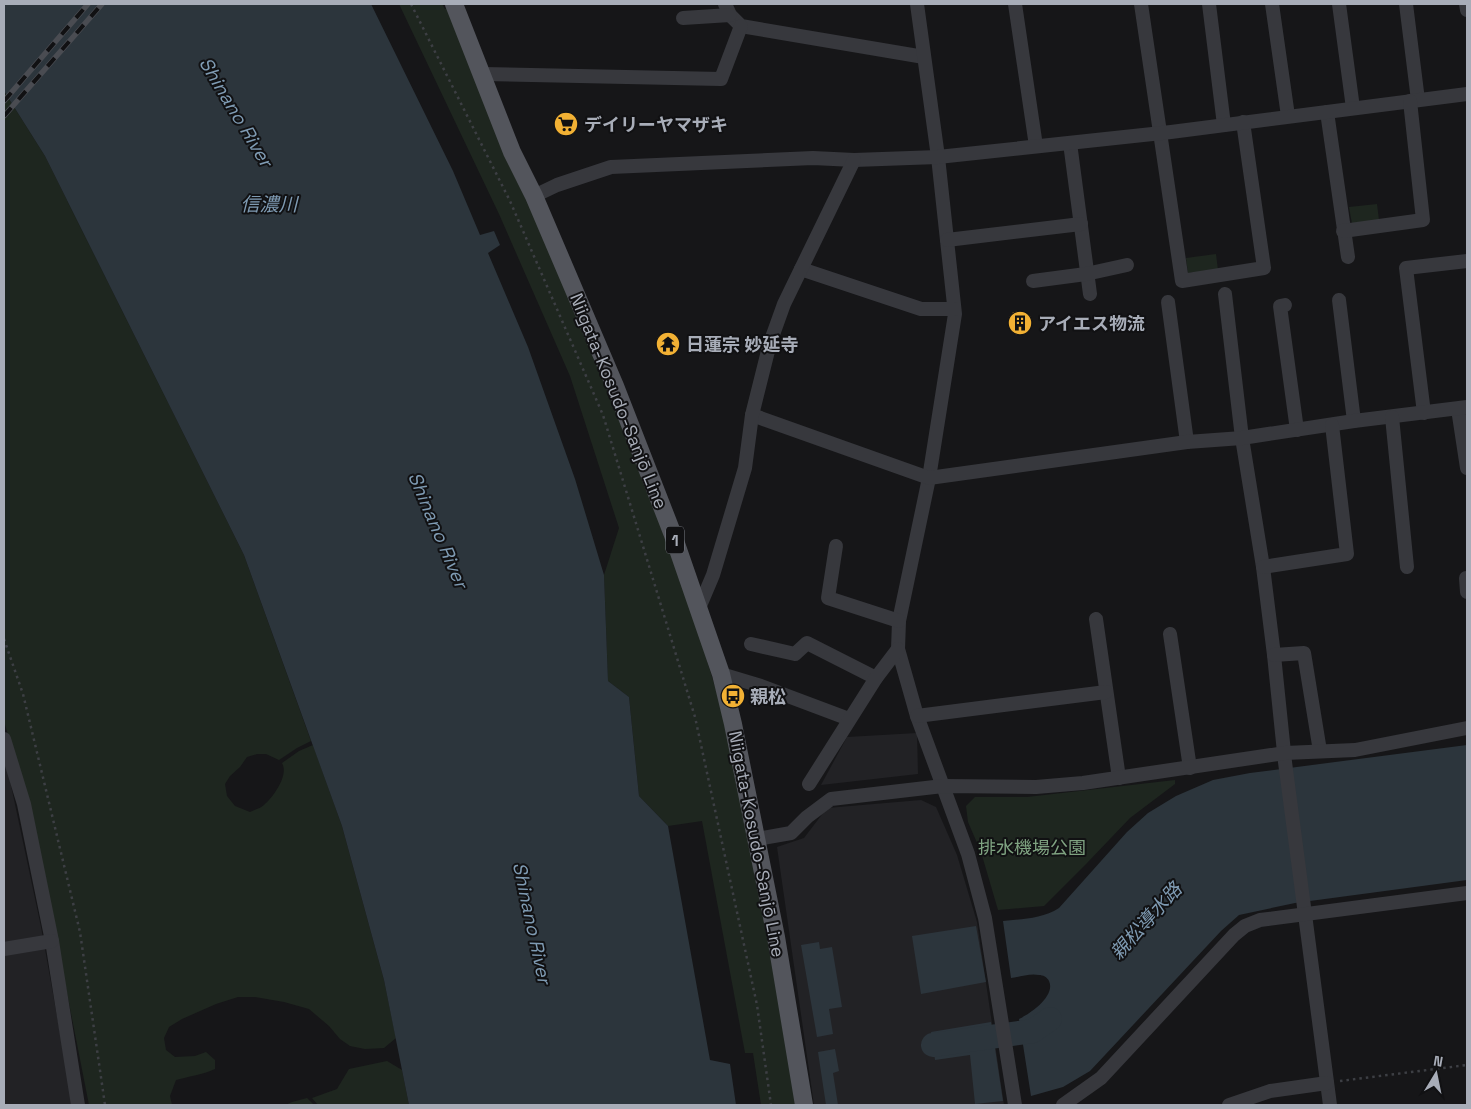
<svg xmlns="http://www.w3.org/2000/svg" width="1471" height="1109" font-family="'Space Grotesk','Noto Sans JP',sans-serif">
<rect width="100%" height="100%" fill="#161618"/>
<g fill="#222225">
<path d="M917 733 918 774 821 785 847 737Z"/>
<path d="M4 760 9 776 41 927 73 1105H4Z"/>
<path d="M921 800 936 807 957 855 977 922 1004 1105H814L777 847 804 838 827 808Z"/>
</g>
<g fill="#1e261f">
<path d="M399 4H442L445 9 449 6 574 304 686 589 729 734 772 951 797 1105H761L753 1053H745L702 821 668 826 639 796 629 697 608 681 604 575 619 528 570 376 499 214Z"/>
<path d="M4 91 45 156 244 555 311 741 297 748 279 760 266 754H257L247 757 240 767 230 776 225 784 227 796 235 806 250 812C254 810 261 808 264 805 274 796 289 775 282 763L299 751 313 745 342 826 384 980 396 1038 384 1048 365 1049 350 1046 340 1039 329 1026 309 1009 284 1002 255 997H238L216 1004 182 1019 169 1027 164 1038 166 1050 175 1057 195 1056 206 1052 215 1060V1069C202 1075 190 1076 176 1080L170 1096 172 1105H89L35 830 4 721Z"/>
<path d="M1377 204 1379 220 1352 224 1349 207Z"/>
<path d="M1216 254 1218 270 1188 273 1186 258Z"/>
<path d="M1175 780V784L1130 818 1087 863 1044 906 998 910 981 852 968 822 966 806 975 797H1027Z"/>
<path d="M387 1061 402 1070 409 1105H318L312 1098 337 1089 349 1069Z"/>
<path d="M307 1098 314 1105H285L292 1102Z"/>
</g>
<g fill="#2c353c">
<path d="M4 4H371L453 171 480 235 494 231 500 245 488 253 528 347 575 479 604 575 608 681 629 697 639 796 668 826 710 1060 730 1064 736 1105H409L384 980 342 826 244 555 45 156 4 91Z"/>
<path d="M1467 745V880L1295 903 1239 915 1221 931 1090 1071 1063 1087 1031 1096 1019 1019C1030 1014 1056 996 1049 981 1047 977 1043 975 1039 975 1030 973 1020 977 1011 978L1003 921C1022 919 1042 919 1059 908L1127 832 1148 813 1176 796 1213 780 1250 773Z"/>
<path d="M976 926 986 982 921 994 912 936Z"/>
<path d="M819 942 820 949 832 947 842 1007 829 1009 833 1034 817 1037 801 945Z"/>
<path d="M991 1022 1003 1101 975 1104 970 1055 935 1060 931 1032Z"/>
<path d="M835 1049 839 1071 833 1073 838 1105H826L818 1052Z"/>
</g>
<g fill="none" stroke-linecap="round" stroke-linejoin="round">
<path stroke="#2c353c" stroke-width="24" d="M933 1045 1033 1031 1050 1019"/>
<g stroke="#3d3f44" stroke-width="2.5" stroke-dasharray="2.5 4" stroke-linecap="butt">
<path d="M411 4 510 201 603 415 695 717 757 1005 771 1105"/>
<path d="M4 639 23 694 80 932 105 1105"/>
<path d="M1340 1081 1467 1065"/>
</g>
<g stroke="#37383d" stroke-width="14">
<path d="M725 4 730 15 741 26 924 57"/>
<path d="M917 4 938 157 955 314 929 478 899 621 898 649 917 716 968 854 985 918 1015 1105"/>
<path d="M1015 4 1036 146"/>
<path d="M1141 4 1182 281 1264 268 1243 122"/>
<path d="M1209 4 1224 125"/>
<path d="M1272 4 1288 116"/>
<path d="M1339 4 1353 108"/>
<path d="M1406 4 1418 100"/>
<path d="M1466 4 1467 10"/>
<path d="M683 18 730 15"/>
<path d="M482 74 721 79 741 26"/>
<path d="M1327 112 1348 257"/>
<path d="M1070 143 1090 294"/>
<path d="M534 196 557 185 611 167 813 158 854 160 938 157 1171 132 1467 94"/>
<path d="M1343 231 1423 220 1410 101"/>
<path d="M947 240 1081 224"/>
<path d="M801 269 921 309H954"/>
<path d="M1033 281 1086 274 1127 265"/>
<path d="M1225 294 1242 438 1263 567 1274 655 1285 762 1330 1105"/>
<path d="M1339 300 1354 421"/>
<path d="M1168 302 1187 442"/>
<path d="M1285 305 1280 306 1297 430"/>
<path d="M1458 409 1467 468"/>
<path d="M1424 413 1406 268 1467 261"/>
<path d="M752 415 929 478 1187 442 1242 438 1354 421 1467 407"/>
<path d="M1392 417 1407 567"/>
<path d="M836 546 828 598 899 621"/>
<path d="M1263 567 1347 554 1332 425"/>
<path d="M1467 578H1466L1467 592"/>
<path d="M699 608 713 575 745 468 752 415 770 343 784 304 854 160"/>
<path d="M1096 619 1119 778"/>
<path d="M1170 634 1190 768"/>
<path d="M751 644 795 654 807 643 876 678"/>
<path d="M1274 655 1304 653 1320 751"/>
<path d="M721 674 761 686 849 719"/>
<path d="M917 716 1106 692"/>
<path d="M4 739 24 804 52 941 78 1105"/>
<path d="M809 784 876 678 898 649"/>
<path d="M757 839 791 833 807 817 831 799 943 786 1036 787 1083 783 1285 753 1355 750 1467 728"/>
<path d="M4 949 52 941"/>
<path d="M1063 1105 1101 1078 1234 935 1245 926 1260 920 1467 893"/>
<path d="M1229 1105 1270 1091 1327 1083"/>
</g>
<path stroke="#53555c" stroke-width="18" d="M454 4 512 152 534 196 615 386 673 535 721 674 733 724 776 937 804 1105"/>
<g stroke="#4a4c52" stroke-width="5.5">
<g id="rail">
<path d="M4 101 88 4"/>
<path d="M4 116 102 4"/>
</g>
</g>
<use href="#rail" stroke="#111113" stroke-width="4" stroke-dasharray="11" stroke-linecap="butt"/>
</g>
<defs>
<g id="supermarket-disc" transform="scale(1.25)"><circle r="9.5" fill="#f2b134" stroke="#111113"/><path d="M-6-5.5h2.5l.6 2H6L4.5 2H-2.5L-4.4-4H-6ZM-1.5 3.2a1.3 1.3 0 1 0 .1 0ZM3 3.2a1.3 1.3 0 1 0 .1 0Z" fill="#111"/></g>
<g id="building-disc" transform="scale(1.25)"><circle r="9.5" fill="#f2b134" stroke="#111113"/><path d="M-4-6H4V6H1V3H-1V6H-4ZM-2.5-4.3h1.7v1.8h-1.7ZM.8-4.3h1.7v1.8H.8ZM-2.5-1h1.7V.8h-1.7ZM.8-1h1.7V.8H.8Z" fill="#111"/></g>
<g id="temple-disc" transform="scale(1.25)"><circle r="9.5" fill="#f2b134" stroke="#111113"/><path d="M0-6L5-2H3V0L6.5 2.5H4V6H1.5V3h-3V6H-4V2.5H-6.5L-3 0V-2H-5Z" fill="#111"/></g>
<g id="bus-disc" transform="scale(1.25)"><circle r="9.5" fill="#f2b134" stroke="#111113"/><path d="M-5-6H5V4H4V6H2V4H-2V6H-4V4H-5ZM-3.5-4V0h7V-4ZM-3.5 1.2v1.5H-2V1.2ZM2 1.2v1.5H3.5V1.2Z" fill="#111"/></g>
</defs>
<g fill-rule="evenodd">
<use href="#supermarket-disc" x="566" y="124"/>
<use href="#building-disc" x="1020" y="323"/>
<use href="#temple-disc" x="668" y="344"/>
<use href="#bus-disc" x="733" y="696"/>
</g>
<g text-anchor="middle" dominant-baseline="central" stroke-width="4" stroke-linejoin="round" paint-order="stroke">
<rect fill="#111113" stroke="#7b7e86" stroke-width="1" x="666" y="526.5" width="18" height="27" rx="4"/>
<g font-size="16" font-weight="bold" fill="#a8adb8">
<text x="675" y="540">1</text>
</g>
<g font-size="18" font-weight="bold" fill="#a8adb8" stroke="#111113" text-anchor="start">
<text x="584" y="124">デイリーヤマザキ</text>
<text x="1038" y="323">アイエス物流</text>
<text x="686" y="344">日蓮宗 妙延寺</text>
<text x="750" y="696">親松</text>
</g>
<g font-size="18" fill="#a8adb8" stroke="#111113">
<text transform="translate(619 401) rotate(68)">Niigata-Kosudo-Sanjō Line</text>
<text transform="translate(757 844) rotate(79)">Niigata-Kosudo-Sanjō Line</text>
</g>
<g font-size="18" fill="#7fa381" stroke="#111113">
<text x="1032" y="847">排水機場公園</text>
</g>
<g font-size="19" font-style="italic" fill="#7f9bb3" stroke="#111113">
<text transform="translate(236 112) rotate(59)">Shinano River</text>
<text x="269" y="204">信濃川</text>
<text transform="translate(438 530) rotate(67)">Shinano River</text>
<text transform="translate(1146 921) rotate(-48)">親松導水路</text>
<text transform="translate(532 923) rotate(78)">Shinano River</text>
</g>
</g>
<rect width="1471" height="1109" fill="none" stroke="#a8adb8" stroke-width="10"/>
<g transform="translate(1436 1074) rotate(10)" stroke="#111113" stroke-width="4" paint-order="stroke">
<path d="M0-4L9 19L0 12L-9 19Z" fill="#a8adb8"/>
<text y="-8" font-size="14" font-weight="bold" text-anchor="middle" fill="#a8adb8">N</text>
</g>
</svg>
